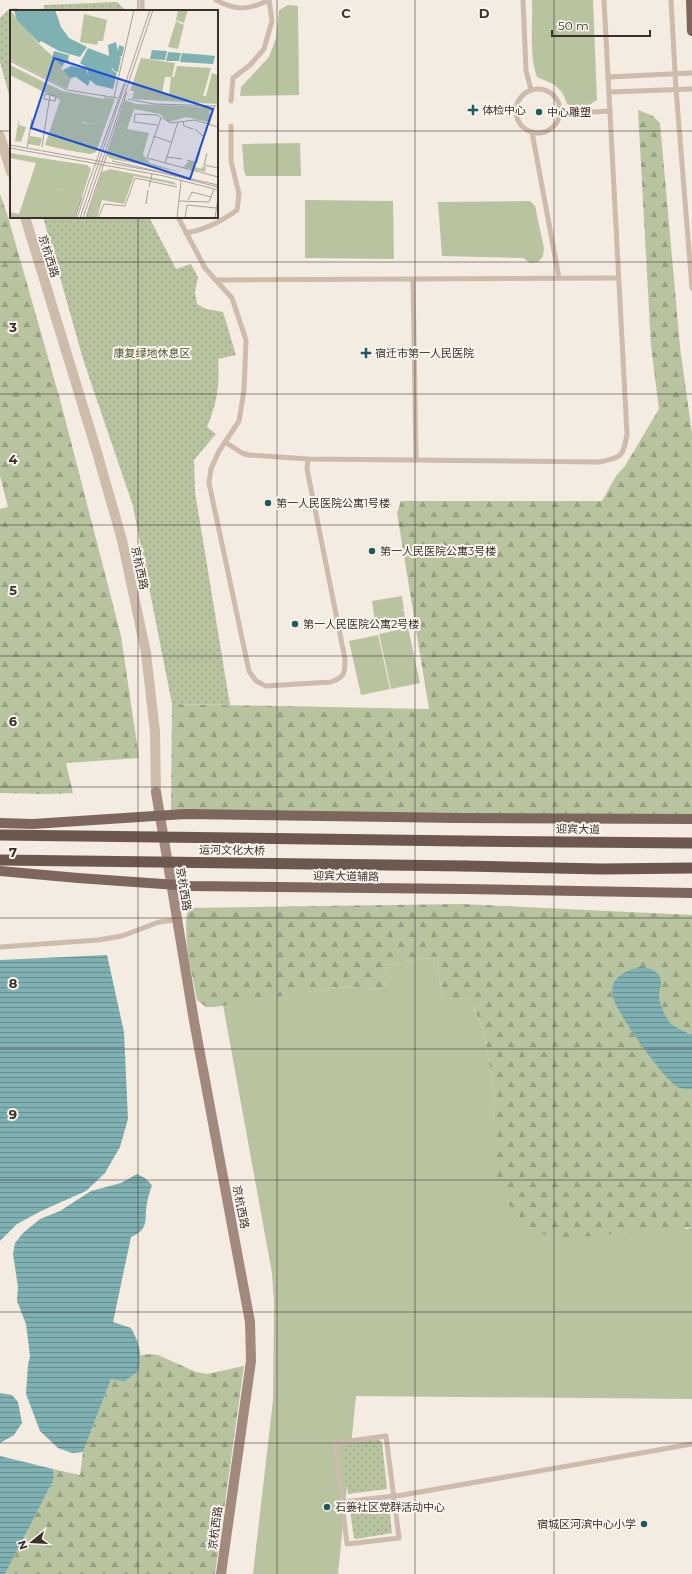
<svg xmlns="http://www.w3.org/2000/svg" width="692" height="1574" font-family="Montserrat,'Noto Sans SC',sans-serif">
<defs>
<pattern id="forest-firs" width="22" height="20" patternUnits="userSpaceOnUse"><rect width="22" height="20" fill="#b8c4a0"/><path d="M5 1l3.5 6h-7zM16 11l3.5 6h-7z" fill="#97a083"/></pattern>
<pattern id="garden-dots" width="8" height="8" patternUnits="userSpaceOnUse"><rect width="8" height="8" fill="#b8c4a0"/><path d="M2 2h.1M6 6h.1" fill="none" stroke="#97a083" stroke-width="1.8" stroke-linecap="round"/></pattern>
<pattern id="water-rules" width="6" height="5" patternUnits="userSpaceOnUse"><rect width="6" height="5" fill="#7fb0b2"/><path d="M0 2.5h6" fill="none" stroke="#699091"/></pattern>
</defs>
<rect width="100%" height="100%" fill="#f4ebe1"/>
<g fill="#b8c4a0">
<path d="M532 0H593L597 100C586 108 580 108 567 104 562 86 553 84 537 77 529 54 533 25 532 0Z"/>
<path d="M288 5 298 6 299 95 240 96 241 87 269 57 276 38 279 10Z"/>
<path d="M300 143 301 176H246L244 171 242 144Z"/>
<path d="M305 200 393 201 394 259 305 258Z"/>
<path d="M530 201 535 206 544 248 543 256 538 262 530 263 523 258 442 256 438 202Z"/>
<path d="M402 596 404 610 400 611H404L406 624 376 629 372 601Z"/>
<path d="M408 628 420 683 391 689 379 634Z"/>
<path d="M378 635 390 689 361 695 349 641Z"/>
<path d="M437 957 442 998H469L483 1029 495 1097 493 1120 686 1229 692 1227V1399L356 1396 338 1574H253L273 1400 274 1302 272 1273 223 1005 337 987 387 989 385 965Z"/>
</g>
<g fill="url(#forest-firs)">
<path d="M638 110 653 116 660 123 680 347 692 434V823L171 815 172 704 429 709 397 513 401 501H602L616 476 625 466 659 409 651 346Z"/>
<path d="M0 194 8 217 61 403 121 636 139 758 66 763 73 793 46 794 0 793V509L8 507 0 476Z"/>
<path d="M462 904 692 915V1227L559 1239 543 1234 524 1223 504 1199 495 1174 493 1120 495 1097 483 1029 469 998H442L437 957 385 965 387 989 337 987 215 1007H206L197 1000C192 971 182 938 188 908Z"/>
<path d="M152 1354 158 1355 196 1372 207 1374 244 1366 215 1574H5L54 1479 53 1469 80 1475 83 1452 111 1379 124 1382 139 1371 141 1355Z"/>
</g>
<g fill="url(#garden-dots)">
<path d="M117 2 126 11H43L44 5Z"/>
<path d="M17 8V11H11V102L0 62V18L9 9Z"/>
<path d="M43 217H149L176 269 191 264 198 277 195 292 197 304 206 309 223 312 236 355 218 359C220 385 217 403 207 427L216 434 194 460 195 492 230 705 172 704 133 506 83 359Z"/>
<path d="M378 1439 382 1442 387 1489 348 1494 342 1448 346 1444Z"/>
<path d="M389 1506 392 1533 356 1539 354 1538 350 1511Z"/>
</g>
<g fill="url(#water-rules)">
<path d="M107 955 124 1032 128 1119 120 1147 105 1173 86 1191 41 1211 17 1224 0 1241V960Z"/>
<path d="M640 967C650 967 662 972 661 984 660 989 659 993 659 997 660 1005 665 1016 670 1023 675 1028 686 1032 692 1035V1089H690C685 1089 680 1089 676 1086 661 1075 623 1021 615 1003 613 998 611 991 613 985 616 975 630 969 640 967Z"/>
<path d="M137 1174 145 1178 152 1185C150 1191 148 1197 147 1203 144 1220 150 1229 131 1237L113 1322 131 1328C140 1345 142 1352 139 1371L124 1382 111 1379 83 1452 72 1453 58 1448 40 1431 26 1394 28 1365 30 1356 26 1324 17 1301 18 1287 13 1254 15 1243 23 1233 40 1219 60 1211 91 1191 121 1183Z"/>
<path d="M0 1393 12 1395 18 1402 22 1423 14 1435 0 1443Z"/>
<path d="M0 1456 53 1469 54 1479 5 1574H0Z"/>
</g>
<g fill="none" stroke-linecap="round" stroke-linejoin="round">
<g stroke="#cdbbac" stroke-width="5">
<path d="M216 0C236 11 249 10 269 0"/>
<path d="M523 0 526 70 531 90"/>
<path d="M671 0 676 89 692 288"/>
<path d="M142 11V0"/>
<path d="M608 77 692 73"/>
<circle cx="538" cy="111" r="22"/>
<path d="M609 92 692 89"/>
<path d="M231 101 233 78 250 65 264 49 272 21 269 0"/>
<path d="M560 114 610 111"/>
<path d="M532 132 559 278"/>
<path d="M178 217 205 268 232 298 246 340 244 390 239 421 219 451 211 469 209 483 249 671 256 681 266 686 331 682C345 677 345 673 345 659L307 469 308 459"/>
<path d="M186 233C207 229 220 222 237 210L239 194 231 161V126"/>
<path d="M413 279 416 460"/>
<path d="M215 280 618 278"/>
<path d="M225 442 242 453 249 455 308 459 600 462C622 457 623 457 627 434L604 0"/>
<path d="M0 947 98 940 122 936 159 922 176 920"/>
<path d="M386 1436 399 1538 347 1544 335 1443Z"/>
<path d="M342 1502 403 1495 692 1444"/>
</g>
<g stroke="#cdbbac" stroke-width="10">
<path d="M0 136 11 172"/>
<path d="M25 217 96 449 122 540 146 653 155 732 156 792"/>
</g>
<path stroke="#a18a7d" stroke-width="10" d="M156 792 194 1021 250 1322 251 1361 221 1574"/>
<g stroke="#7d675c" stroke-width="10">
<path d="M691 0 692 31"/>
<path d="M459 818 692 819"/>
<path d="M464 889 692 893"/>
</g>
<g stroke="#6c584f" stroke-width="11">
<path d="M463 841 692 843"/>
<path d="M465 866 602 869 692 868"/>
</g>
<g stroke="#7d675c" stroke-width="10">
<path d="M0 823 33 824 185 814 459 818"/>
<path d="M0 871 78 878 191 886 464 889"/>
</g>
<g stroke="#6c584f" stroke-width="11">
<path d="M0 835 463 841"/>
<path d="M0 860 465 866"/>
</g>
</g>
<path fill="none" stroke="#3b302b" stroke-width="1" stroke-opacity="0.55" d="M138 0V11M277 0V1574M415 0V1574M554 0V1574M0 131H11M217 131H692M138 217V1574M0 262H692M0 394H692M0 525H692M0 656H692M0 787H692M0 918H692M0 1049H692M0 1180H692M0 1312H692M0 1443H692"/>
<g fill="#1f5a5e" stroke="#fbf5ee" stroke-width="1.5">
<path d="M471 104h4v4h4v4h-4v4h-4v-4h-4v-4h4z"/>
<circle cx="539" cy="112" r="4"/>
<path d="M364 347h4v4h4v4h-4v4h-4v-4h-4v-4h4z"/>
<circle cx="268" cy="503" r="4"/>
<circle cx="372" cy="551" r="4"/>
<circle cx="295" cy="624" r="4"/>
<circle cx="327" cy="1507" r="4"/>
<circle cx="644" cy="1524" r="4"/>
</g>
<g text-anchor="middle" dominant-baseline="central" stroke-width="4" stroke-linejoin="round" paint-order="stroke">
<g font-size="11" fill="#3b302b" stroke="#fbf5ee" text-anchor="start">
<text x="482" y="110">体检中心</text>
<text x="547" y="112">中心雕塑</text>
<text x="375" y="353">宿迁市第一人民医院</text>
<text x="276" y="503">第一人民医院公寓1号楼</text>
<text x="380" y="551">第一人民医院公寓3号楼</text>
<text x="303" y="624">第一人民医院公寓2号楼</text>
<text x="335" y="1507">石篓社区党群活动中心</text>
<text x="636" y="1524" text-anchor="end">宿城区河滨中心小学</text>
</g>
<g font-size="11" fill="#3b302b" stroke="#fbf5ee">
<text transform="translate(49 256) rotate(73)">京杭西路</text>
<text transform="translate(140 568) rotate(78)">京杭西路</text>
<text transform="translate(578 829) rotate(1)">迎宾大道</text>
<text transform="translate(232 850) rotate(1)">运河文化大桥</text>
<text transform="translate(346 876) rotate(1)">迎宾大道辅路</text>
<text transform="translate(184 889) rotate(81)">京杭西路</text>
<text transform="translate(241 1207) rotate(79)">京杭西路</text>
<text transform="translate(215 1528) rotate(-82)">京杭西路</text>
</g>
<g font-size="11" fill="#4a5a2e" stroke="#fbf5ee">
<text x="152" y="353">康复绿地休息区</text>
</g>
</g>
<g transform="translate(10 10)">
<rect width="208" height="208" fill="#f4ebe1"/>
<path d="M0 55 52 81 94 89 90 106 93 107 92 112 83 114 73 112 56 128V140L35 135 50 90 0 65ZM9 108V115L16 117 11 132 5 131ZM0 143 50 151 45 179 58 182 61 187 55 208H0V202L9 204 26 153 0 148ZM179 151 186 153 185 157 191 159 193 156 196 157 195 162 173 157Z" fill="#b8c4a0"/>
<path d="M0 0 27 32 53 56 51 59 60 65 61 69 57 79 0 50ZM74 4 97 10 93 31H88L87 35 70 32ZM131 48 165 53 162 67H164L167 56 201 58 193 86H196L202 63 208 65V94L122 89 124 81H120ZM155 67H161L159 84 152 83ZM94 87 105 89 86 142 80 144 56 140V128L62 112 83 114 92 112 93 107 90 106ZM115 90 126 94 117 119 139 123 133 144 135 147 140 153 170 162 102 149 97 146ZM50 151 77 155 81 159 65 208H55L60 184 44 178ZM100 159 164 172 167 175 124 166 114 194 92 190 87 208H76L92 162Z" fill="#b8c4a0" fill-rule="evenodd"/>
<path d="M168 0H178L174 13 166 10ZM166 11 174 15 168 39 158 37ZM126 94 200 97 202 100 198 102 201 104 198 112 176 107 159 112 150 104 124 99ZM20 126 32 128 30 136 18 134Z" fill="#b8c4a0"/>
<path d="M4 0H45L51 17 59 28 77 37 70 47 49 41 31 31 29 33 7 10ZM106 32 108 41 109 35 114 37 112 46H109L111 47 108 62 104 61 100 54 103 61 107 63 103 79 86 75 80 70 78 76 66 67 60 68 53 60 61 56 76 59 79 67 77 58 70 53 78 38 99 46 98 35ZM142 40 157 41 155 50 140 49ZM44 41 59 45 58 50 62 55 56 51 52 56 42 47ZM158 42 171 43 169 51H156ZM172 43 196 45 205 46 203 54 170 52Z" fill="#7fb0b2"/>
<path fill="none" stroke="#aaa098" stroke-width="1" d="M0 51 57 80 108 88M35 84 46 86 45 91 34 89ZM104 87 124 0M118 89 144 94 208 96M151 108 137 148 208 167M173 111 174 116 183 119M199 114 205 95M147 115 124 112 125 104 147 105 161 113 185 110 208 117M185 119 194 127M143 126 161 132M0 135 149 162 208 177M32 137 40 85M0 138 154 166 208 180M17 138 22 109M197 143 194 155 208 158M157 147 172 149M177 150 187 153 190 141M102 151 208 175M155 153 168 112M80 169 114 74M87 175 117 82M139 177 142 164M178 190 182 182 201 187M169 191 199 192 204 179M136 194 138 180M65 208 72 187M67 208 80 168M70 208 140 0M73 208 143 0M76 208 87 174M88 208 94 194 115 196 125 168 167 177M167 208 171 171M175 208 177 195 206 198M205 208 208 188"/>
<path fill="#1d4ed8" fill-opacity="0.15" stroke="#1d4ed8" stroke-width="2" d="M44 48 203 99 180 169 21 118Z"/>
<rect width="208" height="208" fill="none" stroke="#3b302b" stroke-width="2"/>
</g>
<g font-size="13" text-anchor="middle" font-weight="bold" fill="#3b302b" stroke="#fbf5ee" stroke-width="4" stroke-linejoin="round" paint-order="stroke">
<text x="346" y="18">C</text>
<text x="484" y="18">D</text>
<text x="13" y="332">3</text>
<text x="13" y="464">4</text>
<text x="13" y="595">5</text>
<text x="13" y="726">6</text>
<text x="13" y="857">7</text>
<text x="13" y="988">8</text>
<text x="13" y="1119">9</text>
</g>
<g transform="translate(32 1542) rotate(252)" stroke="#fbf5ee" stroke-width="3" paint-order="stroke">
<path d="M0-3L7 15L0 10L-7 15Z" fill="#3b302b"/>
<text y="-6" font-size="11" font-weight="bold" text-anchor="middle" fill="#3b302b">N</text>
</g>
<path d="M552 30v6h98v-6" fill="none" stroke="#3b302b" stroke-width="2"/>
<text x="558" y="30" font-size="12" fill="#3b302b" stroke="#fbf5ee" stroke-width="3" paint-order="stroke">50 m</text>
</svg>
